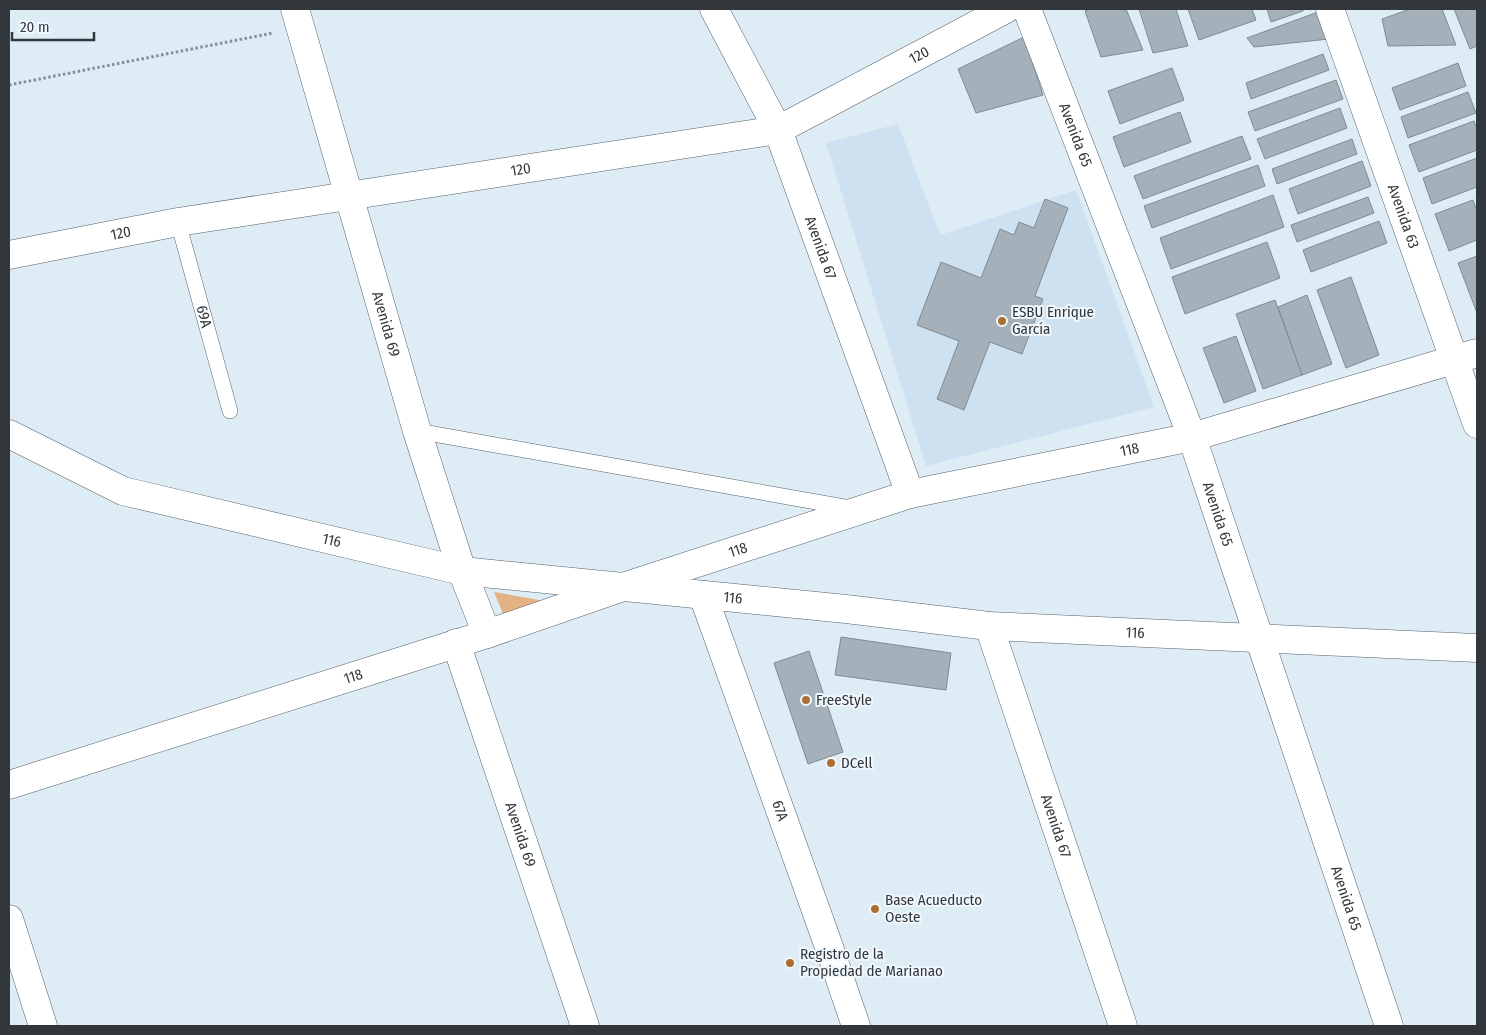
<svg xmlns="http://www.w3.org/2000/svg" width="1486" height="1035" font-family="'Fira Sans Condensed',sans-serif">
<rect width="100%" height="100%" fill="#deecf6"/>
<path fill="#cde1f1" d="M898 124 940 235 1076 190 1154 407 926 466 826 143Z"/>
<path fill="#e2b184" d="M494 592 568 605 507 623Z"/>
<g fill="#a4b1bb" stroke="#7f8b94">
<path d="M1090 9H1126L1143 50 1101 57 1085 11Z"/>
<path d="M1139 9H1176L1188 46 1153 53Z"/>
<path d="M1188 9H1252L1256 20 1199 40Z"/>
<path d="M1267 9H1303V11L1271 22Z"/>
<path d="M1410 9H1442L1456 45 1388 46 1382 19Z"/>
<path d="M1454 9H1477V46L1470 49Z"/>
<path d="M1318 12 1329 39 1254 47 1247 38Z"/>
<path d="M1024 37 1043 95 976 113 958 69Z"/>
<path d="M1323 54 1329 70 1251 99 1246 83Z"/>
<path d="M1458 63 1466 86 1400 110 1392 88Z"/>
<path d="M1172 68 1184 100 1120 124 1108 91Z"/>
<path d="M1336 80 1343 99 1255 131 1248 112Z"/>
<path d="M1468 92 1476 113 1408 138 1401 117Z"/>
<path d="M1340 108 1347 128 1265 159 1257 139Z"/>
<path d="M1180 112 1191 142 1124 167 1113 137Z"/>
<path d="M1474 121 1477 129V150L1419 172 1409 145Z"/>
<path d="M1242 136 1251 159 1143 199 1134 176Z"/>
<path d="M1352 139 1357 154 1277 184 1272 169Z"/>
<path d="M1477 158V187L1432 204 1423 178Z"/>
<path d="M1362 161 1371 186 1298 214 1289 189Z"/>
<path d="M1258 165 1265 186 1152 228 1144 206Z"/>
<path d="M1273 195 1284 227 1171 269 1160 238Z"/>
<path d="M1368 197 1374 213 1297 242 1291 225Z"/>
<path d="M1045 199 1068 208 1035 296 1043 299 1022 354 990 342 964 410 937 399 959 341 917 325 941 262 981 278 1000 229 1014 235 1019 222 1034 228Z"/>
<path d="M1473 200 1477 211V240L1449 251 1435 214Z"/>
<path d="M1379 221 1387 243 1311 272 1303 250Z"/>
<path d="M1267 242 1280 278 1185 314 1172 277Z"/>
<path d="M1477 256V313L1458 263Z"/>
<path d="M1351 277 1379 355 1346 368 1317 290Z"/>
<path d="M1307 295 1332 364 1302 375 1278 307Z"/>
<path d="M1275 300 1302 375 1263 389 1236 314Z"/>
<path d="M1236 336 1256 391 1224 403 1203 348Z"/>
<path d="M841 637 951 653 946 690 835 675Z"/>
<path d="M809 651 843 752 808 764 774 663Z"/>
</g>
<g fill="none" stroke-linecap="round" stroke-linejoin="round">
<g stroke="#56616a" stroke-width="16">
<g id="lane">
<path id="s1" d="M178 222 230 411"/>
<path d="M417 431 850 508"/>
</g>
</g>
<g stroke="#56616a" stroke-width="29">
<g id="street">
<path id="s2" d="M295 9 417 431 462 571 487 634"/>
<path id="s3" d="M714 9 778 130 910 494"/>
<path id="s4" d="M1027 9 1192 437 1389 1026"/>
<path id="s5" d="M1330 9 1477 424"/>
<path id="s6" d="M9 255 178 222 778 130 1006 9"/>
<path id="s7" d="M703 595 828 944 856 1026"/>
<path id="s8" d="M989 626 1123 1026"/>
<path id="s9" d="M456 643 585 1026"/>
<path id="s10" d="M9 785 487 634 623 587 910 494 1192 437 1477 353"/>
<path d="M9 919 43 1026"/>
</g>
</g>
<g stroke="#56616a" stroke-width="29">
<g id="secondary">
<path id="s11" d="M9 434 123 491 462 571 846 609 989 626 1477 648"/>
</g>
</g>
<path stroke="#868f96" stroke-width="3" stroke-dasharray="2.5 2.5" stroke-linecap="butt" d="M9 85 273 33"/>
<use href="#lane" stroke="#fff" stroke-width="15"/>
<use href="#street" stroke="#fff" stroke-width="28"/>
<use href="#secondary" stroke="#fff" stroke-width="28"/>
</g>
<g fill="#ab6f31" stroke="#f0f8fe" stroke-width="2">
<circle cx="1002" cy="321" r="5"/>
<circle cx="806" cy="700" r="5"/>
<circle cx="831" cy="763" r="5"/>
<circle cx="875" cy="909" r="5"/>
<circle cx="790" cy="963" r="5"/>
</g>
<g text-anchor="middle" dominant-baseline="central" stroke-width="4" stroke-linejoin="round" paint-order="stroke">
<g font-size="15" fill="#32373b" stroke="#f0f8fe">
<text stroke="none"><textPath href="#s6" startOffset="939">120</textPath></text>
<text stroke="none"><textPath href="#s4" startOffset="135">Avenida 65</textPath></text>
<text stroke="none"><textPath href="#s6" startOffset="519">120</textPath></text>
<text stroke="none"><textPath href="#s5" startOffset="220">Avenida 63</textPath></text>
<text stroke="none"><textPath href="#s6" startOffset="114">120</textPath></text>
<text stroke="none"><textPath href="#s3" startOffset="262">Avenida 67</textPath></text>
<text stroke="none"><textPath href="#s1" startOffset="98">69A</textPath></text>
<text stroke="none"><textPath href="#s2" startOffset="328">Avenida 69</textPath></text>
<text stroke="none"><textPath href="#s10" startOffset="1171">118</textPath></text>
<text stroke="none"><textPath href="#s4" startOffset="540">Avenida 65</textPath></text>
<text stroke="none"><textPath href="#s11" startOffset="342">116</textPath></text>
<text stroke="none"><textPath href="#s10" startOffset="766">118</textPath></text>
<text stroke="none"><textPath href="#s11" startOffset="748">116</textPath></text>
<text stroke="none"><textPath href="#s11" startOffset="1152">116</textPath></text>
<text stroke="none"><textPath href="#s10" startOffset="361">118</textPath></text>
<text stroke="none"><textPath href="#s7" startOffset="229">67A</textPath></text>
<text stroke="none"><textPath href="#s8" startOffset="211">Avenida 67</textPath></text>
<text stroke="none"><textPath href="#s9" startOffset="202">Avenida 69</textPath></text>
<text stroke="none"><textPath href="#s4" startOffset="945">Avenida 65</textPath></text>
</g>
<g font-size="15" fill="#32373b" stroke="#f0f8fe" text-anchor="start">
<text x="1012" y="312">ESBU Enrique<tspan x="1012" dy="17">García</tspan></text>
<text x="816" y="700">FreeStyle</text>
<text x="841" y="763">DCell</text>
<text x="885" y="900">Base Acueducto<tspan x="885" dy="17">Oeste</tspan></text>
<text x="800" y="954">Registro de la<tspan x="800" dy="17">Propiedad de Marianao</tspan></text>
</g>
</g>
<rect width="1486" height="1035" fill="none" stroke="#32373b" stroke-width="20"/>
<path d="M12 32v8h82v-8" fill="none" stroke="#32373b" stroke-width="2.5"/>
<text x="20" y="32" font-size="15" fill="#32373b" stroke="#f0f8fe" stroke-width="4" paint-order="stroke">20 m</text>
</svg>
